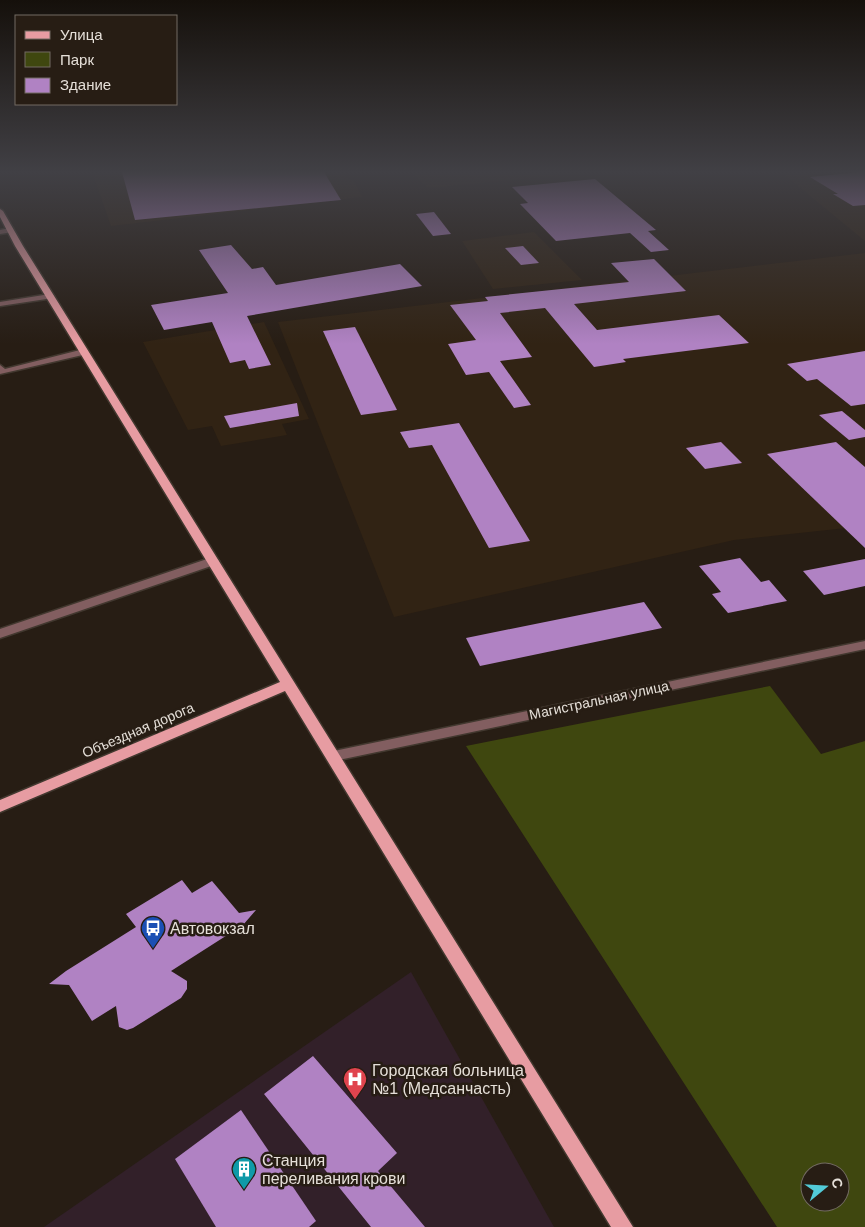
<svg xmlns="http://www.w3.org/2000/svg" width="865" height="1227" font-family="Arial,sans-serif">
<rect width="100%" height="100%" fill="#271d14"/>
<g fill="#312314">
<path d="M92 172H343L347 178 354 181 362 197 111 226Z"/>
<path d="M411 172H600L428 188Z"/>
<path d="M781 172H865V241Z"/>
<path d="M534 232 582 280 493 289 462 241Z"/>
<path d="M865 253V526L734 540 394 617 278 322Z"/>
<path d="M264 322 309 419 282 424 287 435 221 446 212 426 188 430 143 342Z"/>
</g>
<path fill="#322029" d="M411 972 554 1227H44Z"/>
<path fill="#3f470f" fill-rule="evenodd" d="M770 686 821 754 865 741V1227H777L466 746ZM810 1172H840V1202H810Z"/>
<g fill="#b082c3">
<path d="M122 172H324L341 200 135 220Z"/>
<path d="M861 172H865V205L853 206 833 194H838L810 177Z"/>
<path d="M595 179 656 230 648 231 669 250 651 252 630 233 556 241 520 204 528 203 512 187Z"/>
<path d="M434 212 451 234 433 236 416 214Z"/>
<path d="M231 245 252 269 263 267 276 285 400 264 422 286 247 316 271 365 249 369 245 360 230 363 212 322 164 330 151 305 228 293 199 250Z"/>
<path d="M523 246 539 263 521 265 505 248Z"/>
<path d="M654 259 686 291 574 304 597 330 719 315 749 343 623 359 626 362 594 367 545 308 500 313 532 357 500 361 531 405 514 408 489 372 466 375 448 344 476 340 450 305 488 301 485 297 629 282 611 263Z"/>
<path d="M355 327 397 410 361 415 323 331Z"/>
<path d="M865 351V404L851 406 817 379 807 381 787 364Z"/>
<path d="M297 403 299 416 230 428 224 416Z"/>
<path d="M842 411 865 430V437L849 440 819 415Z"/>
<path d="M459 423 530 541 489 548 432 445 409 448 400 432Z"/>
<path d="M721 442 742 463 705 469 686 448Z"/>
<path d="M836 442 865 467V548L767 454Z"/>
<path d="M740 558 761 582 769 580 787 601 728 613 712 594 721 592 699 566Z"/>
<path d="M865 559V586L824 595 803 571Z"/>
<path d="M644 602 662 628 480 666 466 638Z"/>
<path d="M182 880 192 893 212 881 239 913 256 910 243 925 171 971 187 981V989L181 998 133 1028 127 1030 119 1027 116 1006 92 1021 69 985 49 984 66 971 136 927 126 914Z"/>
<path d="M313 1056 397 1153 378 1171 425 1227H371L264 1094Z"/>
<path d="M241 1110 316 1221 309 1227H216L175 1159Z"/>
</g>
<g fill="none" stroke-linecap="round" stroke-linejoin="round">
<g stroke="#42382f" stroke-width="3">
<g id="minor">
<path d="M10 228H13V232L0 234V230Z"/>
<path d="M50 294 54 296 53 298 0 306V302Z"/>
<path d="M84 349 88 352 87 354 0 374V365L5 369Z"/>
<path d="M213 557 219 561 217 564 0 638V629Z"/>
<path d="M865 641V649L334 761 329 760 327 756 329 752 334 751Z"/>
</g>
</g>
<g stroke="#42382f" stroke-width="3">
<path id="major" d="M0 209 3 211 23 246 633 1227H611L285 691 0 812V800L280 682 15 246 0 217Z"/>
</g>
<use href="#minor" fill="#825e60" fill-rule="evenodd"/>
<use href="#major" fill="#e79ca2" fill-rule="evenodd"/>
</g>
<linearGradient id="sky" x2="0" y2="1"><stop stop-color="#15100b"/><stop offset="0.5" stop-color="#414045"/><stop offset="1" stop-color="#414045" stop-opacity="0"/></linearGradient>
<rect width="865" height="344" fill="url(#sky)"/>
<defs>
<g id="bus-pin" transform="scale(1.25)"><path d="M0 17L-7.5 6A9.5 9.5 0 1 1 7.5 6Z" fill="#1a4fb4" stroke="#271d14"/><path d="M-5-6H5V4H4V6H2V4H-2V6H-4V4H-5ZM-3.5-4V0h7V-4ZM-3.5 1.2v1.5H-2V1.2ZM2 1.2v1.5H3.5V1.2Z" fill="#fff"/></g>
<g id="hospital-pin" transform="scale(1.25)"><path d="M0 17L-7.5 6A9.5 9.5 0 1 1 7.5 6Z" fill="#e0444e" stroke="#271d14"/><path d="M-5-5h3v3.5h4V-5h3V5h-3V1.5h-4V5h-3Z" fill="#fff"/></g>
<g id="building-pin" transform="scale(1.25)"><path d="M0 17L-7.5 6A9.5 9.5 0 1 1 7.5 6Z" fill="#0f9aa8" stroke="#271d14"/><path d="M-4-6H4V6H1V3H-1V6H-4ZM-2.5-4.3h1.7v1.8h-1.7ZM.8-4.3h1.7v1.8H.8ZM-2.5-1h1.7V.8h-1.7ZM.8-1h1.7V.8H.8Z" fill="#fff"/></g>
</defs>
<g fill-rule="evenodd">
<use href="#bus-pin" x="153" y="928"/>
<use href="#hospital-pin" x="355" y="1079"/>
<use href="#building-pin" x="244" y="1169"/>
</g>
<g text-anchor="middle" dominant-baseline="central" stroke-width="5" stroke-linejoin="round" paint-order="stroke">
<g font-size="14" fill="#e5dfd8" stroke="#271d14">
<text transform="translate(599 700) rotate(-12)">Магистральная улица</text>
<text transform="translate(138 730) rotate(-23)">Объездная дорога</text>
</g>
<g font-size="16" fill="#e5dfd8" stroke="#271d14" text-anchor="start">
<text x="170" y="928">Автовокзал</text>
<text x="372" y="1070">Городская больница<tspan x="372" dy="18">№1 (Медсанчасть)</tspan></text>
<text x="262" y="1160">Станция<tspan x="262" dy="18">переливания крови</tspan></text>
</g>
</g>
<rect x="15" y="15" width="162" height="90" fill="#271d14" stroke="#736b62"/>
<rect x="25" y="31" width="25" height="8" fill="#e79ca2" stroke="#736b62"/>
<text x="60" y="40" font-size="15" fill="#e5dfd8">Улица</text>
<rect x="25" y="52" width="25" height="15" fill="#3f470f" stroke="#736b62"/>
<text x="60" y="65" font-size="15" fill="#e5dfd8">Парк</text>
<rect x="25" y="78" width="25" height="15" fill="#b082c3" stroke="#736b62"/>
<text x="60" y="90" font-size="15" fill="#e5dfd8">Здание</text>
<g transform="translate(825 1187) rotate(72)"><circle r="24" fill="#271d14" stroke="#736b62"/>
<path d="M0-4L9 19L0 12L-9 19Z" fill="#52cbd8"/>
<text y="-8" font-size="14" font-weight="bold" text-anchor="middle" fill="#e5dfd8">С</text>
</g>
</svg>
